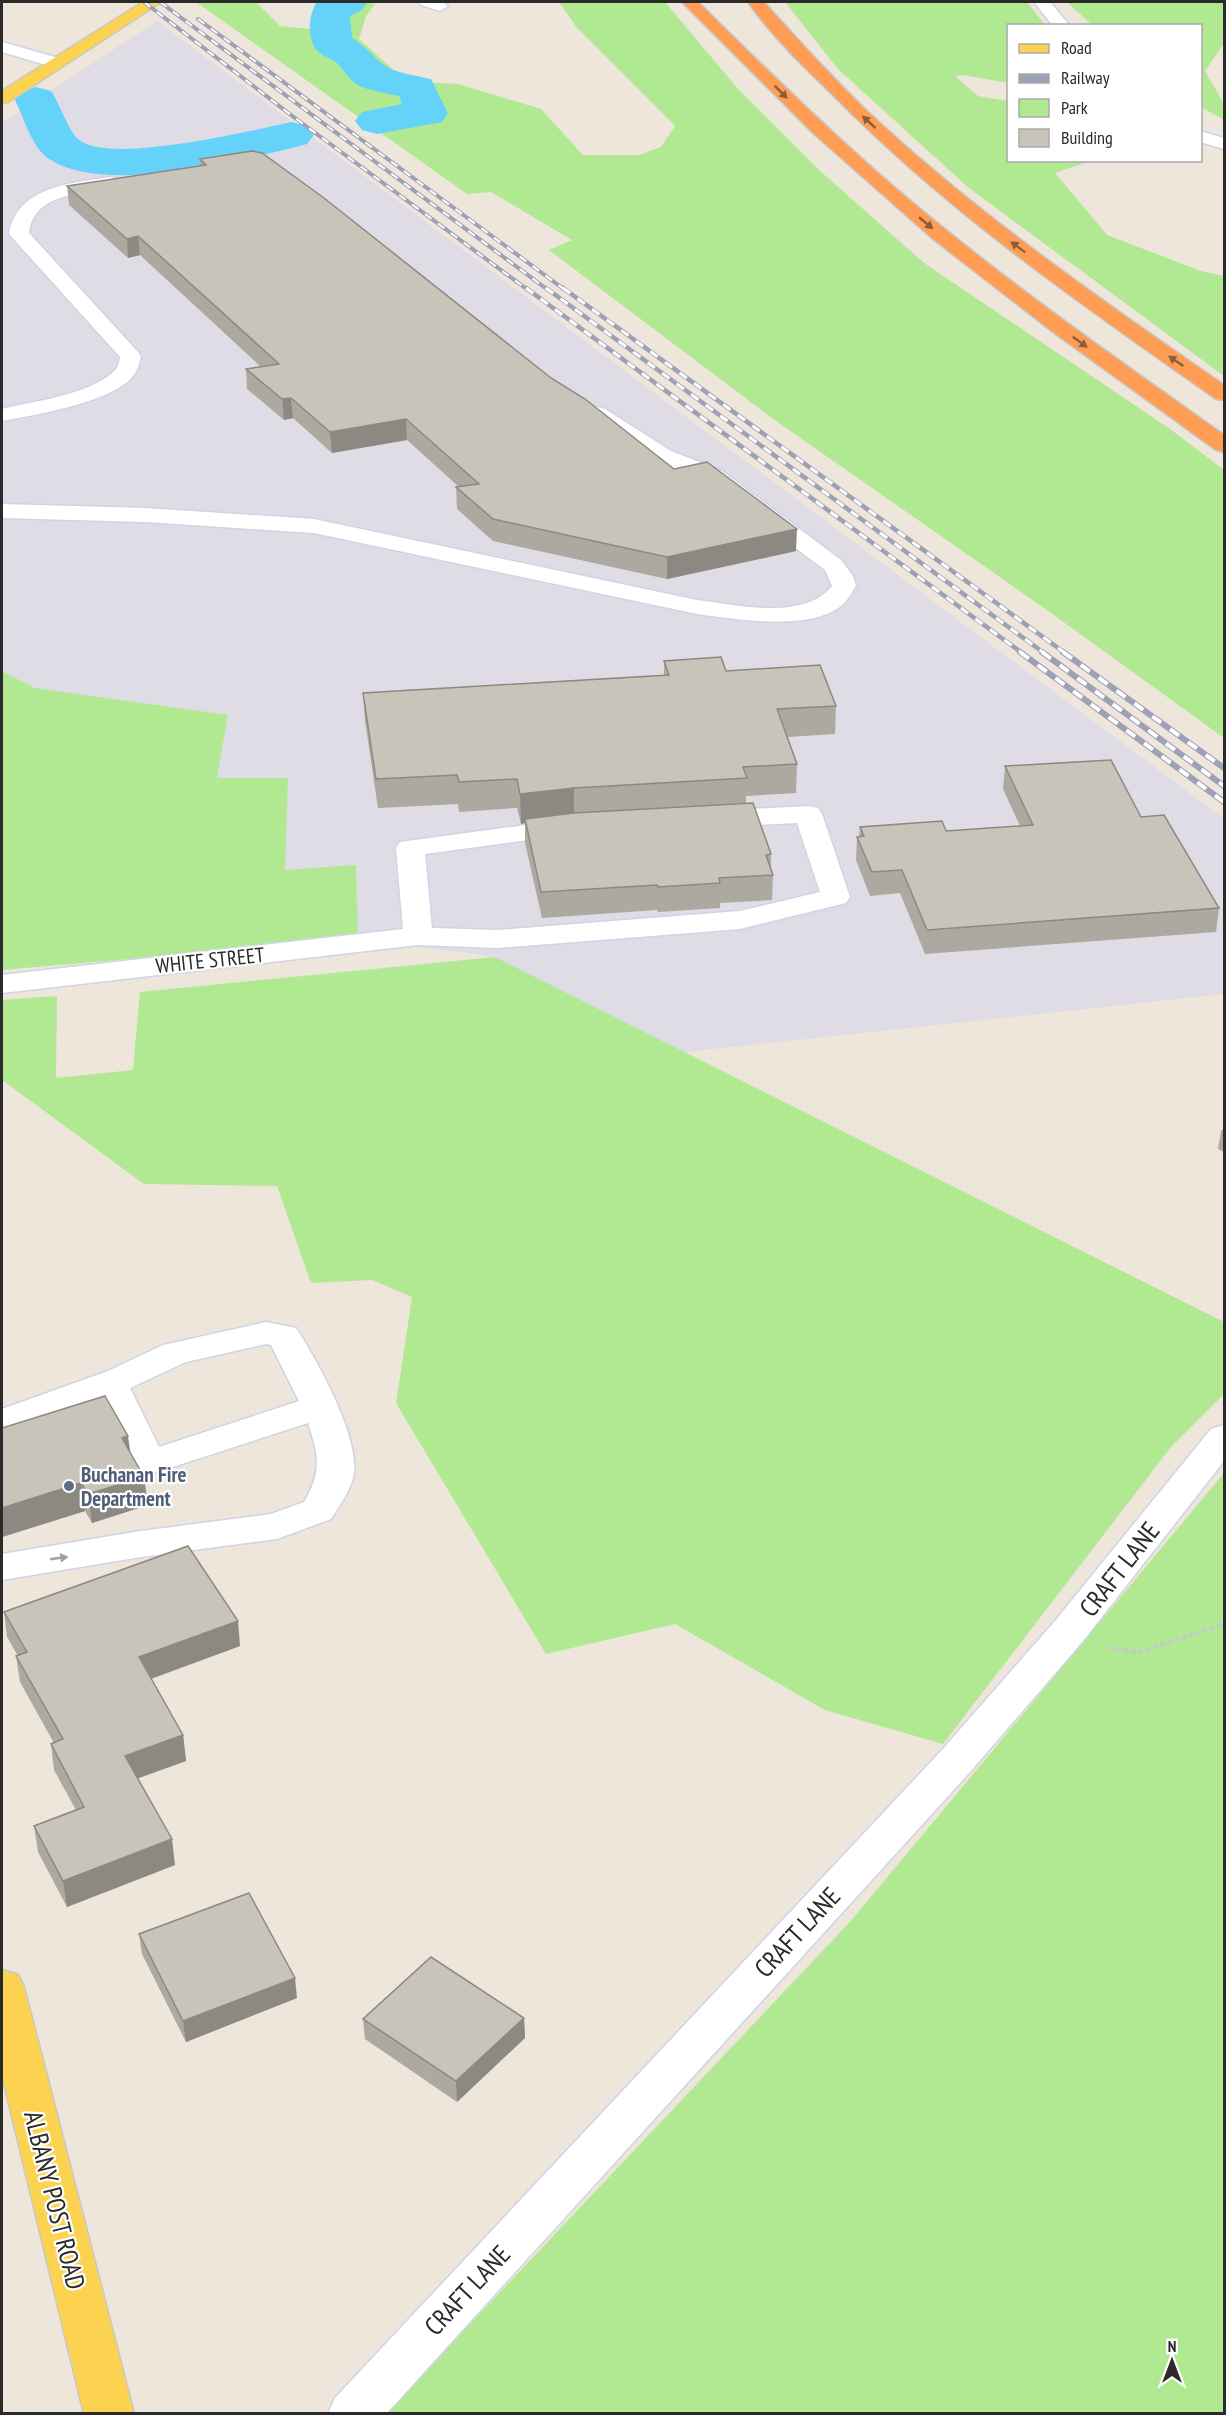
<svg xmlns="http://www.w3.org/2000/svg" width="1226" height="2415" font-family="'PT Sans Narrow',sans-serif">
<rect width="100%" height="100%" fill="#eee5db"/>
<path fill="#dfdce5" d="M157 21 1224 819V994L685 1052 495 957 358 939 285 871 216 778 2 671V123Z"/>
<g fill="#b1e993">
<path d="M196 2H256L280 26 310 29C313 24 316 17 321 13 334 0 358 0 375 4L366 16 359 39 406 81 458 84 541 109 583 155H639L661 147 675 126 577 28 559 2H665L738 89 818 169 924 263 1170 429 1224 470V738L1047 610 776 421 549 250 572 240 491 192 467 194Z"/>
<path d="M785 2H1027L1045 25 1008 26V83L963 75 955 76 978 96 1008 101V160L1090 161 1055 173 1107 235 1201 271 1224 276V376L969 188 838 69Z"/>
<path d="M1067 2H1224V43L1205 71 1224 104V120L1201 107 1200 26 1092 25Z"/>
<path d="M2 671 35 688 228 715 217 778H288L285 870 356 865 358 939 2 970Z"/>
<path d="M495 957 1224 1322V1394L1171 1447 943 1744 825 1710 675 1624 546 1654 396 1403 412 1297 372 1280 311 1283 277 1186 144 1184 2 1080V1000L57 996 56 1078 133 1070 140 992Z"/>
<path d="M1224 1473V2413L385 2414 850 1922Z"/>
</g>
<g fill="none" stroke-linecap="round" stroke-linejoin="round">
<g fill="#65d2f9" fill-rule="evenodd">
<path d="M317 2H367L362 10 350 16 352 38C367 46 374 60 389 68 401 74 418 76 431 79L448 113 442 122 377 134 362 130 355 121 362 112 402 104 399 96C387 93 374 92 362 87 350 82 345 71 336 62 331 58 324 57 320 53 306 42 308 15 317 2Z"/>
<path d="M36 87 51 91C60 104 68 130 78 139 107 166 253 130 292 122L307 126 314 135 307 144C245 160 105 196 49 159 32 148 24 118 15 100L21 91Z"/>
</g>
<g stroke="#d0d4e5" stroke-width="3">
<g id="minor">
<path d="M419 2H442L448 6 440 11 421 5Z"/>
<path d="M1034 2H1050L1070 26H1053Z"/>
<path d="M2 42 62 59 64 63 56 68 2 52Z"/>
<path d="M1200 131 1224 138V149L1200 142Z"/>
<path d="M111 177 118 179 120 183 118 187C85 195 35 190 29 233L138 352 141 356C139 367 135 376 126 383 99 404 35 415 2 421V409C34 401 87 395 112 373 118 369 119 363 120 357L9 234C17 186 72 183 111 177Z"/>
<path d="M597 407 605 409 671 451 722 471 841 560 853 576 856 586C852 592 848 600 842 605 811 632 735 619 697 614L314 533 145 522 2 518V504L145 508 314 519 697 600C737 605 804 621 832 586L825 570 706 481 655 461 589 419 586 414 589 409Z"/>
<path d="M808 806 818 808 822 814 850 897 846 903 740 929 497 948 418 945 2 993V975L403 929 396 848 400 842 570 819 580 821 584 827 580 833 425 854 432 928 497 930 740 911 820 892 797 823 715 827 705 825 701 819 705 813 715 811Z"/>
<path d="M266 1322 296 1328C317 1360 359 1436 354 1473 352 1489 339 1506 331 1519L277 1539 141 1557 2 1580V1554L141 1531 271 1514 304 1502C322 1471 319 1456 308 1423L151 1474 138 1470 118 1440 99 1399 2 1432V1409L108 1371 163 1345ZM266 1344 271 1345 299 1401 159 1447 130 1388 186 1362Z"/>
<path d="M1224 1425V1461L1083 1641 970 1772 386 2414H328L335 2398 942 1750 1055 1621 1211 1429Z"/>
</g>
</g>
<g stroke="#c8c8c8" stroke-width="3">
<g id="major">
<path d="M143 2H161L8 102 2 103V91Z"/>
<path d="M2 1970 18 1975 24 1987 134 2414H84L2 2075Z"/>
</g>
</g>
<g stroke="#c8c8c8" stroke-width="3">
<g id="highway">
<path d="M682 2H698C766 69 834 136 907 198 1008 283 1117 359 1224 435V452L1216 450 1053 332 933 239 813 133Z"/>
<path d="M748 2H764C797 39 831 76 867 111 977 214 1101 300 1224 385V400L1216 399C1082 305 946 211 831 93 802 65 771 35 748 2Z"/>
</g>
</g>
<path stroke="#c8c8c8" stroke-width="4" stroke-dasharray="4.5 3" stroke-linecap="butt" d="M1109 1648 1140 1652 1224 1624"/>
<use href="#minor" fill="#fff" fill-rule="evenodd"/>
<use href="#major" fill="#fcd351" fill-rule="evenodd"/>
<use href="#highway" fill="#ff9d55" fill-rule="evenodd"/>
<g stroke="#9da1b6" stroke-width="4">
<g id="rail-far2">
<path d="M144 2 291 115 528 290"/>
<path d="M160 2 548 290"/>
<path d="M198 19 565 290"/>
</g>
</g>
<g stroke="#9da1b6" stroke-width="4.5">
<g id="rail-far1">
<path d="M526 288 1022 653"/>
<path d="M546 288 1044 653"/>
<path d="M563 288 1065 653"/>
</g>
</g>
<g stroke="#9da1b6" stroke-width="6">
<g id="rail">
<path d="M1020 652 1224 802"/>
<path d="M1042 652 1224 786"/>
<path d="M1063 652 1224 768"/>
</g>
</g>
<use href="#rail-far2" stroke="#fff" stroke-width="2" stroke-dasharray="8" stroke-linecap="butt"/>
<use href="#rail-far1" stroke="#fff" stroke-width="3" stroke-dasharray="9" stroke-linecap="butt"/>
<use href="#rail" stroke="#fff" stroke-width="4" stroke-dasharray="11" stroke-linecap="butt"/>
</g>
<g fill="#aca9a0">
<path d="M200 159 551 378 674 469 796 551 667 579 493 541 457 509 456 487H459L407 440 332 453 293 418 284 420 247 389 246 369 261 367 140 255 128 258 69 205 67 186 200 166Z"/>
<path d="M664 661 726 671 836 706 835 734 787 737 797 764 796 793 746 796V804L771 854V869L773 875 772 900 720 903V908L658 912 657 910 542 918 525 843V823L521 824 517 808 459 812 458 804 378 808 365 721 363 693 664 675Z"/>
<path d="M1005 766 1141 817 1219 908 1216 932 925 954 900 893 870 896 856 860 857 837H859L860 827 946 831 1020 826 1003 789Z"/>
<path d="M1224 1128V1152L1218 1149 1221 1131Z"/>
<path d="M2 1428 130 1453 148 1505 92 1523 85 1511 2 1537Z"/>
<path d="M4 1612 240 1646 151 1679 183 1735 186 1761 137 1778 175 1865 67 1907 38 1852 34 1826 76 1810 54 1770 51 1744 54 1743 20 1682 16 1656H18L7 1637Z"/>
<path d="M139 1934 297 1998 186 2042 142 1954Z"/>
<path d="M524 2018 525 2038 457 2102 365 2039 363 2019Z"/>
</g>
<g fill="#8c8982">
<path d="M138 236 140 255 128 258 127 239Z"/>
<path d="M291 398 293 418 284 420 282 399Z"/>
<path d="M406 419 407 440 332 453 330 432Z"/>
<path d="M797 529 796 551 667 579V557Z"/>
<path d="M574 788V817L525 819V823L521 824 520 794Z"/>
<path d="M128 1436 132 1464 122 1438Z"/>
<path d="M144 1477 148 1505 92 1523 88 1494Z"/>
<path d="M81 1483 85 1511 2 1537V1508Z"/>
<path d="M238 1621 240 1646 142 1682 139 1657Z"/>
<path d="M183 1735 186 1761 128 1782 125 1756Z"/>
<path d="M172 1839 175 1865 67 1907 63 1881Z"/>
<path d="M295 1978 297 1998 186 2042 183 2021Z"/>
<path d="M524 2018 525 2038 457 2102 456 2081Z"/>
</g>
<g fill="#c8c4ba" stroke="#8c8982" stroke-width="1.5">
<path d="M252 151 262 153 324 198 551 378 585 399 674 469 707 462 797 529 667 557 493 519 456 487 479 484 406 419 330 432 291 398 282 399 246 369 279 364 138 236 127 239 67 186 206 165 200 159Z"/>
<path d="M721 657 726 671 820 665 836 706 777 709 797 764 743 767 747 778 574 788 520 794 517 779 459 782 457 775 376 779 363 693 669 675 664 661Z"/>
<path d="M1111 760 1141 817 1164 815 1219 908 927 930 902 870 872 872 857 837 864 836 860 827 942 821 946 831 1033 825 1005 766Z"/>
<path d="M753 803 771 854 766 855 773 875 719 878 720 883 658 887 657 885 541 892 525 819 574 813Z"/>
<path d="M105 1396 128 1436 122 1438 144 1477 88 1494 81 1483 2 1508V1428Z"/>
<path d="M188 1546 238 1621 139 1657 183 1735 125 1756 172 1839 63 1881 34 1826 84 1807 51 1744 63 1739 16 1656 27 1652 4 1612Z"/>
<path d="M249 1893 295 1978 183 2021 139 1934Z"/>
<path d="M431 1957 524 2018 456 2081 363 2019Z"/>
</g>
<defs><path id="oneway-solid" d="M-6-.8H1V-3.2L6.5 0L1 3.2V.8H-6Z" transform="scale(1.5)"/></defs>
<g fill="#8a5e3d">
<use href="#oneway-solid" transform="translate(781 92) rotate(45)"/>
<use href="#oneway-solid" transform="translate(869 122) rotate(-138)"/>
<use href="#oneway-solid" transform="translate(926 223) rotate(40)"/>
<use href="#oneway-solid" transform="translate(1018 247) rotate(-143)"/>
<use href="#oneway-solid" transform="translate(1080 342) rotate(36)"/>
<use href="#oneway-solid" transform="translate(1176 361) rotate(-146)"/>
</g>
<use fill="#9f9f9f" href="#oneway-solid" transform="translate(59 1558) rotate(-8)"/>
<circle fill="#5c6f8a" stroke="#fff" stroke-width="2" cx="69" cy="1486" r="6"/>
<g text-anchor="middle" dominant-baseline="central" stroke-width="4.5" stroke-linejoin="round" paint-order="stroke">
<g font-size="21" fill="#2a2a2a" stroke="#fff">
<text transform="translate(210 960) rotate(-6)">WHITE STREET</text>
</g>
<g font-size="21" font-weight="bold" fill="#4e5e75" stroke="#fff" text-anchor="start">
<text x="81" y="1474">Buchanan Fire<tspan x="81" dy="24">Department</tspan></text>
</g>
<g font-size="26" fill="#2a2a2a" stroke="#fff">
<text transform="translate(1119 1569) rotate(-52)">CRAFT LANE</text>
<text transform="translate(797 1932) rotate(-47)">CRAFT LANE</text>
<text transform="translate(55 2200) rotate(76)">ALBANY POST ROAD</text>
<text transform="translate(467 2290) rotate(-47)">CRAFT LANE</text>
</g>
</g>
<rect width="1226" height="2415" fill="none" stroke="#2a2a2a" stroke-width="6"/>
<rect x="1007" y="24" width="195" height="138" fill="#ffffff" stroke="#aaaaaa" stroke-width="1.5"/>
<rect x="1019" y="44" width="30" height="9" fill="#fcd351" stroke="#aaaaaa" stroke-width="1.5"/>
<text x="1061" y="54" font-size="18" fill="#2a2a2a">Road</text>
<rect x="1019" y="74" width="30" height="9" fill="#9da1b6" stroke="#aaaaaa" stroke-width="1.5"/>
<text x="1061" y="84" font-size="18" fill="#2a2a2a">Railway</text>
<rect x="1019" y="99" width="30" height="18" fill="#b1e993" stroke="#aaaaaa" stroke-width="1.5"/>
<text x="1061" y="114" font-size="18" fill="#2a2a2a">Park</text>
<rect x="1019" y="129" width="30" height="18" fill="#c8c4ba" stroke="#aaaaaa" stroke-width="1.5"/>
<text x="1061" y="144" font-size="18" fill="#2a2a2a">Building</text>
<g transform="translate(1172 2361)" stroke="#ffffff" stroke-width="4.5" paint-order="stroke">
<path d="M0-4.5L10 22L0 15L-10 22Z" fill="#2a2a2a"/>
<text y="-9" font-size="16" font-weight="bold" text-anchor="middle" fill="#2a2a2a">N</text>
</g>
</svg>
